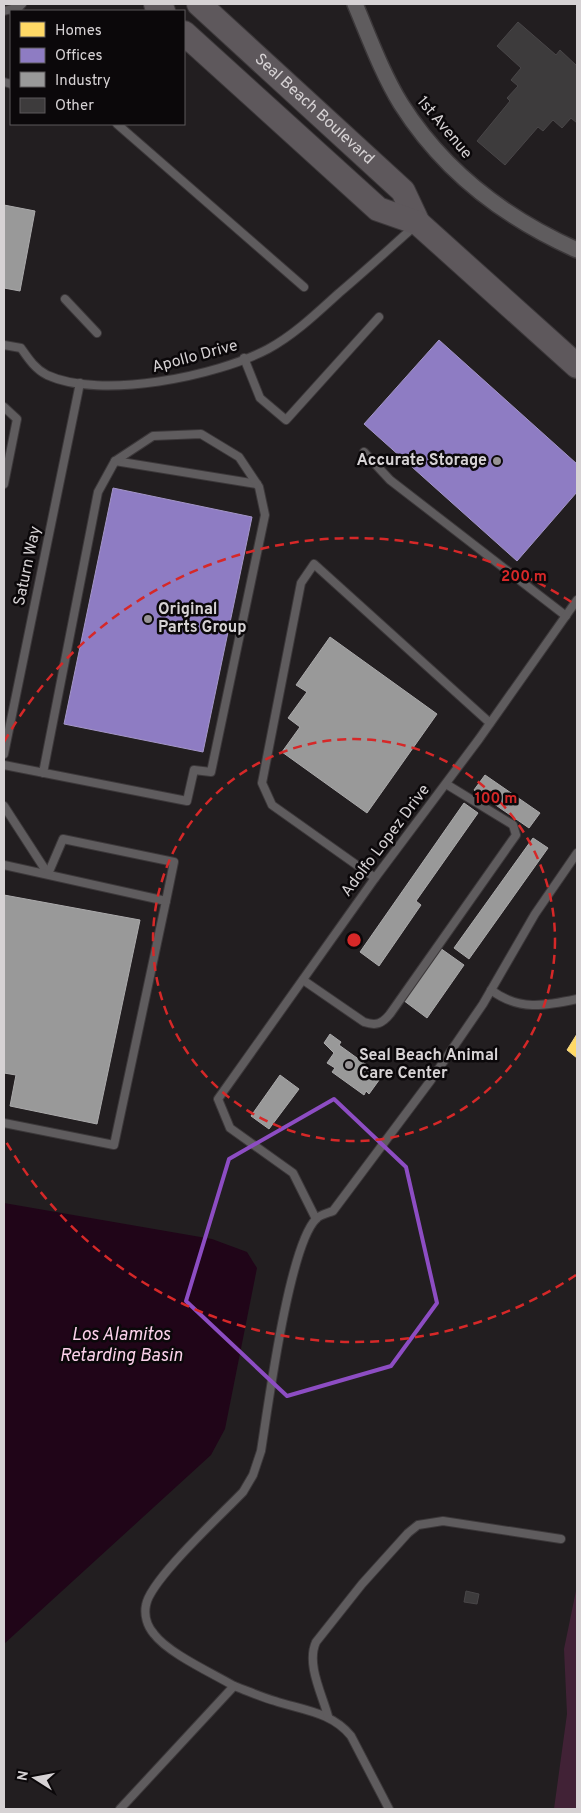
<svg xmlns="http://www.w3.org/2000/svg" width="581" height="1813" font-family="Overpass,sans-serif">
<rect width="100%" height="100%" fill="#221e20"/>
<path fill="#412236" d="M577 1586V1809H554L567 1714 564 1649Z"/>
<path fill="#200518" d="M4 1203 212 1239 247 1252 257 1268 225 1429 211 1455 4 1644Z"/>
<path fill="#ffd966" stroke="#f3d787" d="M577 1034V1058L567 1050Z"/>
<g fill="#8e7cc3" stroke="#a496c8">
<path d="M439 340 577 464V492L517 561 364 424Z"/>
<path d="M113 488 252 517 203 752 64 724Z"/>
</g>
<g fill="#999" stroke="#abaaab">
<path d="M4 205 35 211 20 291 4 288Z"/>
<path d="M330 637 437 714 367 813 282 752 300 727 288 718 307 692 296 685Z"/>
<path d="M485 775 540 813 529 828 474 790Z"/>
<path d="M464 803 478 813 416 901 421 905 379 966 360 952Z"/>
<path d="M533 838 548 848 469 959 454 948Z"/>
<path d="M4 895 140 920 97 1124 10 1106 16 1075 4 1073Z"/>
<path d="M440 948 464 965 427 1018 403 1000Z"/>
<path d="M330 1034 341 1042 339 1045 382 1076 369 1094 366 1091 364 1095 332 1072 335 1068 327 1063 334 1053 324 1043Z"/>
<path d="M280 1075 299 1089 269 1129 251 1116Z"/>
</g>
<g fill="#3d3b3c" stroke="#494648">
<path d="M518 22 556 55 560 50 577 66V123L571 118 562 128 553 120 543 131 538 127 505 165 477 141 510 101 507 98 518 86 511 80 521 68 497 46Z"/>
<path d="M466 1591 479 1594 477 1604 464 1602Z"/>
</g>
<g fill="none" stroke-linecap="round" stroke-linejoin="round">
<g stroke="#3c383a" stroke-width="10">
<g id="service">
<path d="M4 11 19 7 22 4"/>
<path d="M4 82 11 84"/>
<path d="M117 124 304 287"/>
<path d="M65 299 97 333"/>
<path d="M4 345 21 348C28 358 35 369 47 375 101 400 217 376 268 349 294 335 317 313 339 293 365 271 390 248 416 225"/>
<path d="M244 358 260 398 286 420 379 317"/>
<path d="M4 407 17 419 4 484"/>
<path d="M364 452 390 480 566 616"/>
<path d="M115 461 257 484"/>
<path d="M4 754 80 383"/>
<path d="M4 765 187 801 194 770 211 772 265 515 259 487 239 457 201 434 153 436 115 461 98 492 43 773"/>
<path d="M4 806 48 874"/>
<path d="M4 865 166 901 114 1145 4 1123"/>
<path d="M48 874 63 839 174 862 166 901"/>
<path d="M375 878 272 805 262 783 301 583 314 564 490 723"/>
<path d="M303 980 364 1022C376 1026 382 1024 390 1014L516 835 513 825 446 784"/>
<path d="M491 990C519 1011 545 1006 577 999"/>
<path d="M316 1219 293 1173 230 1128 218 1099 375 878 479 739 577 600"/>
<path d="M234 1686C248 1691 261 1697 275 1701 302 1710 332 1712 351 1736L389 1809"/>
<path d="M328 1716C322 1694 306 1664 316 1642L362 1584 408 1533 418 1525 443 1521 561 1539"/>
<path d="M120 1809 234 1686C212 1673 168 1653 154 1634 147 1626 144 1615 146 1605 150 1580 222 1514 243 1492L253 1475 261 1451C268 1407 289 1246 316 1219 319 1215 328 1213 333 1211L431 1080 483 1004 535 914 577 853"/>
</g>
</g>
<g stroke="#3c383a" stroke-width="18">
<path id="minor" d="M355 4C369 37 382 73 401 104 444 172 505 218 577 250"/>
</g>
<g stroke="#3c383a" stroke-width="26">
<g id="primary">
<path d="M156 4 163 11"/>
<path id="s1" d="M199 4 403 191 418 223"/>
<path d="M184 33 378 209 418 223 577 366"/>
</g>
</g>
<use href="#service" stroke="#5f5c5e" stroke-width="8"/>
<use href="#minor" stroke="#5f5c5e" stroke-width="15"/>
<use href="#primary" stroke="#5e585c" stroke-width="24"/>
</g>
<path fill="none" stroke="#8d4dc3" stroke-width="4" stroke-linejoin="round" d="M334 1099 406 1167 437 1303 391 1366 287 1396 186 1301 229 1159Z"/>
<g fill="none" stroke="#d62828" stroke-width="2.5" stroke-dasharray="9 6">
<circle cx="354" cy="940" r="201"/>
<path d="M576 1275A402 402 0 0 1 4 1138M4 742A402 402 0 0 1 576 605"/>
</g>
<g fill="#979395" stroke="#0b080a" stroke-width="2">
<circle cx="497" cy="461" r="5"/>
<circle cx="148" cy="619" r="5"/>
<circle cx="349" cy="1065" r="5"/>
</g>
<g text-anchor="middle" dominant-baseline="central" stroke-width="5" stroke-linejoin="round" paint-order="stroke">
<g font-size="16" fill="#d6d2d4" stroke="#0b080a">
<text stroke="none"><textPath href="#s1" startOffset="156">Seal Beach Boulevard</textPath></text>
<text transform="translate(444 128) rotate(50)">1st Avenue</text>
<text transform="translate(195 357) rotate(-15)">Apollo Drive</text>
<text transform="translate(28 566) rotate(-78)">Saturn Way</text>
<text transform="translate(386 841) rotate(-53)">Adolfo Lopez Drive</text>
</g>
<g font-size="16" font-weight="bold" fill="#d6d2d4" stroke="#0b080a" text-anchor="start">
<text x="487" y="461" text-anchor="end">Accurate Storage</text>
<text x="158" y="610">Original<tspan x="158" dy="18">Parts Group</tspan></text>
<text x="359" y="1056">Seal Beach Animal<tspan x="359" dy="18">Care Center</tspan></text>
</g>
<g font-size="18" font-style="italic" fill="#fcd2eb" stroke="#0b080a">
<text x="121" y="1335">Los Alamitos<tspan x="121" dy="21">Retarding Basin</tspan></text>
</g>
</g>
<circle cx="354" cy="940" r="8" fill="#d62828" stroke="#0b080a" stroke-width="2.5"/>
<g font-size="15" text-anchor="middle" font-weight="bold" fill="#d62828" stroke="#0b080a" stroke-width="5" stroke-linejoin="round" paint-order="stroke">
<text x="524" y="581">200 m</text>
<text x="496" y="803">100 m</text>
</g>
<rect width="581" height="1813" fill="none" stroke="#d6d2d4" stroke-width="10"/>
<rect x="10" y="10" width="175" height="115" fill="#0b080a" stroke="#5c595b"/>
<rect x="20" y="22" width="25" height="15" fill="#ffd966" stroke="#5c595b"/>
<text x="55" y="35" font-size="15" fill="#d6d2d4">Homes</text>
<rect x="20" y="48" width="25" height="15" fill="#8e7cc3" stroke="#5c595b"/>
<text x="55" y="60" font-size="15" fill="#d6d2d4">Offices</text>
<rect x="20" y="72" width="25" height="15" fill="#999999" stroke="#5c595b"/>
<text x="55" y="85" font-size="15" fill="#d6d2d4">Industry</text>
<rect x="20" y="98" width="25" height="15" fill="#3d3b3c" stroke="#5c595b"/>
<text x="55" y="110" font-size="15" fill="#d6d2d4">Other</text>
<g transform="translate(35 1778) rotate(281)" stroke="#0b080a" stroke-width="4" paint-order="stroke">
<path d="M0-4L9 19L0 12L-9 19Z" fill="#d6d2d4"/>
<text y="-8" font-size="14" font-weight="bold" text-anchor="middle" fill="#d6d2d4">N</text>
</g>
</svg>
